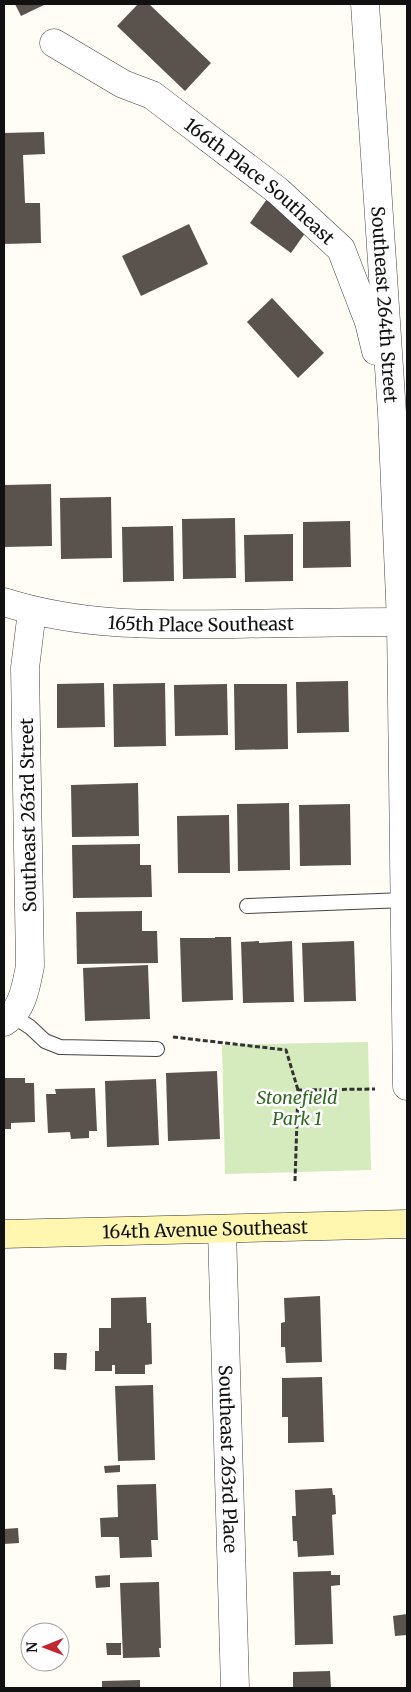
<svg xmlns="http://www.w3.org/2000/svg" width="411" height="1692" font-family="Merriweather,serif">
<rect width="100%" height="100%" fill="#fffdf5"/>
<path fill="#d5ebbd" d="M368 1042 371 1170 225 1174 222 1045Z"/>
<g fill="#5a524d">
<path d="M15 4H46L21 16Z"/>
<path d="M138 4H149L211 63 185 91 117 26Z"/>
<path d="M44 132 45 154 23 155 25 203H40L41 243 4 244V133Z"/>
<path d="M267 199 308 229 291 253 250 223Z"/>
<path d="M189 224 208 264 141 296 122 256Z"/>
<path d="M272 298 324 353 298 378 247 322Z"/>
<path d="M51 484 52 546 4 547V485Z"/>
<path d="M111 497 112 558 61 559 60 498Z"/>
<path d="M235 518 236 578 183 579 182 519Z"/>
<path d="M350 521 351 567 303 568V522Z"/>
<path d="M173 526 174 581 123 582 122 527Z"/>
<path d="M293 534V581L245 582 244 535Z"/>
<path d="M348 681 349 732 297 733 296 682Z"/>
<path d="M104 683 105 727 57 728V684Z"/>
<path d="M165 683 166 746 114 747 113 684Z"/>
<path d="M227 684 228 735 175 736 174 685Z"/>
<path d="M234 684H287L288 749 235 750Z"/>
<path d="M138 783 139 836 72 837 71 785Z"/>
<path d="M289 803 290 870 238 871 237 804Z"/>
<path d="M350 804 351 865 300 866 299 805Z"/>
<path d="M229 815 230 873H178L177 816Z"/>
<path d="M140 844V865H151L152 897 73 898 72 845Z"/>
<path d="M142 911V931H157L158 963 77 964 76 912Z"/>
<path d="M215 937H231L233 1000 182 1002 180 938H215Z"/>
<path d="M259 941V943L292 941 294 1002 243 1003 241 942Z"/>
<path d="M354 941 356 1001 304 1002 302 943Z"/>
<path d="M148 965 150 1019 85 1021 83 968Z"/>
<path d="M217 1071 220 1139 168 1141 166 1073Z"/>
<path d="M4 1078H25V1083H34L35 1122 11 1123V1129H4Z"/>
<path d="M156 1079 159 1145 107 1147 105 1081Z"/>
<path d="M95 1088 97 1131H89V1138L71 1139 70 1132 48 1133 46 1094H56L55 1089Z"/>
<path d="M320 1296 322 1362 286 1363 285 1347H281V1323L285 1322 284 1298Z"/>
<path d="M146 1297 147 1323H151L152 1364 145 1365V1374H115V1365H112V1371H95V1351H99V1328H111V1298Z"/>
<path d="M54 1353H67L66 1370 54 1369Z"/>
<path d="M322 1377 324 1442 288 1443V1417H282V1378Z"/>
<path d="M153 1385 155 1460 118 1461 115 1386Z"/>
<path d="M120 1465V1472L105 1473 104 1466Z"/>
<path d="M156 1484 158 1540H151L152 1557 120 1558 119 1537H101L100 1518 118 1517 117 1485Z"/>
<path d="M332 1488 333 1495H335L336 1514 332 1515 334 1555 298 1557 297 1541H293L292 1516H296L295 1490Z"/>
<path d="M18 1528 19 1543 4 1544V1529Z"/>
<path d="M331 1571V1575H340V1585L331 1586 333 1644 295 1645 293 1572Z"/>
<path d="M110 1575V1587L96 1588 95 1576Z"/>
<path d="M159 1582 161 1648H159L160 1657 123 1658 120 1583Z"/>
<path d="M407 1614V1635L395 1636 393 1616Z"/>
<path d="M106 1643H121V1655H107Z"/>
<path d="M330 1671 331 1688H293V1672Z"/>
<path d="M140 1680V1688H102V1681Z"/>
</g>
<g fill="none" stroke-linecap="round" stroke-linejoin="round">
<g stroke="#444" stroke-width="16">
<g id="lane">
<path d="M247 906 405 900"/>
<path d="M13 1016 30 1027 45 1041 60 1047 157 1049"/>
</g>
</g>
<g stroke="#444" stroke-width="29">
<g id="street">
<path id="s1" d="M365 4 392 413 401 622 407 1086"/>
<path id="s2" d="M54 43 123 84 152 95 278 191 341 249 369 322 376 351"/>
<path id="s3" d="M4 602C80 626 154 625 234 624 289 623 345 622 401 622"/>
<path d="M4 1022C23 1010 26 986 30 966L25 668 32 611"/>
<path id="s4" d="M222 1230 235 1688"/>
</g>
</g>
<g stroke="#333" stroke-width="29">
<g id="secondary">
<path id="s5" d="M4 1234 407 1224"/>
</g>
</g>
<g stroke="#333" stroke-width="3" stroke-dasharray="5 2.5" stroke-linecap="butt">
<path d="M173 1037 286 1050 298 1090"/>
<path d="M295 1181 298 1090 375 1089"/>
</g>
<use href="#lane" stroke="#fff" stroke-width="14"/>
<use href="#street" stroke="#fff" stroke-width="28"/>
<use href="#secondary" stroke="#fff6b0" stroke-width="28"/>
</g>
<g text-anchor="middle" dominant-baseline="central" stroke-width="5" stroke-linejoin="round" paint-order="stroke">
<g font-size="18" fill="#111" stroke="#fff">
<text stroke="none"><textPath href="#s2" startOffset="249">166th Place Southeast</textPath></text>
<text stroke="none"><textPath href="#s1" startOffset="301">Southeast 264th Street</textPath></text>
<text stroke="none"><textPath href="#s3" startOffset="199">165th Place Southeast</textPath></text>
<text transform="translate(28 815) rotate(-91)">Southeast 263rd Street</text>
<text stroke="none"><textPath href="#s5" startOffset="201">164th Avenue Southeast</textPath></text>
<text stroke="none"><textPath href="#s4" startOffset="229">Southeast 263rd Place</textPath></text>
</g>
<g font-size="18" font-style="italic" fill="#2f6b1f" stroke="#fff">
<text x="297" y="1097">Stonefield<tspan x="297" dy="21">Park 1</tspan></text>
</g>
</g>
<rect width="411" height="1692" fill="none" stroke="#111111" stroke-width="10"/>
<g transform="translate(45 1647) rotate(269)"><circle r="24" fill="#ffffff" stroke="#a0a0a0"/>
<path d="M0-4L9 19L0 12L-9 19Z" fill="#c4262e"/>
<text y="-8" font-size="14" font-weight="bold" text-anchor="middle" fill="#111111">N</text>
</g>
</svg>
